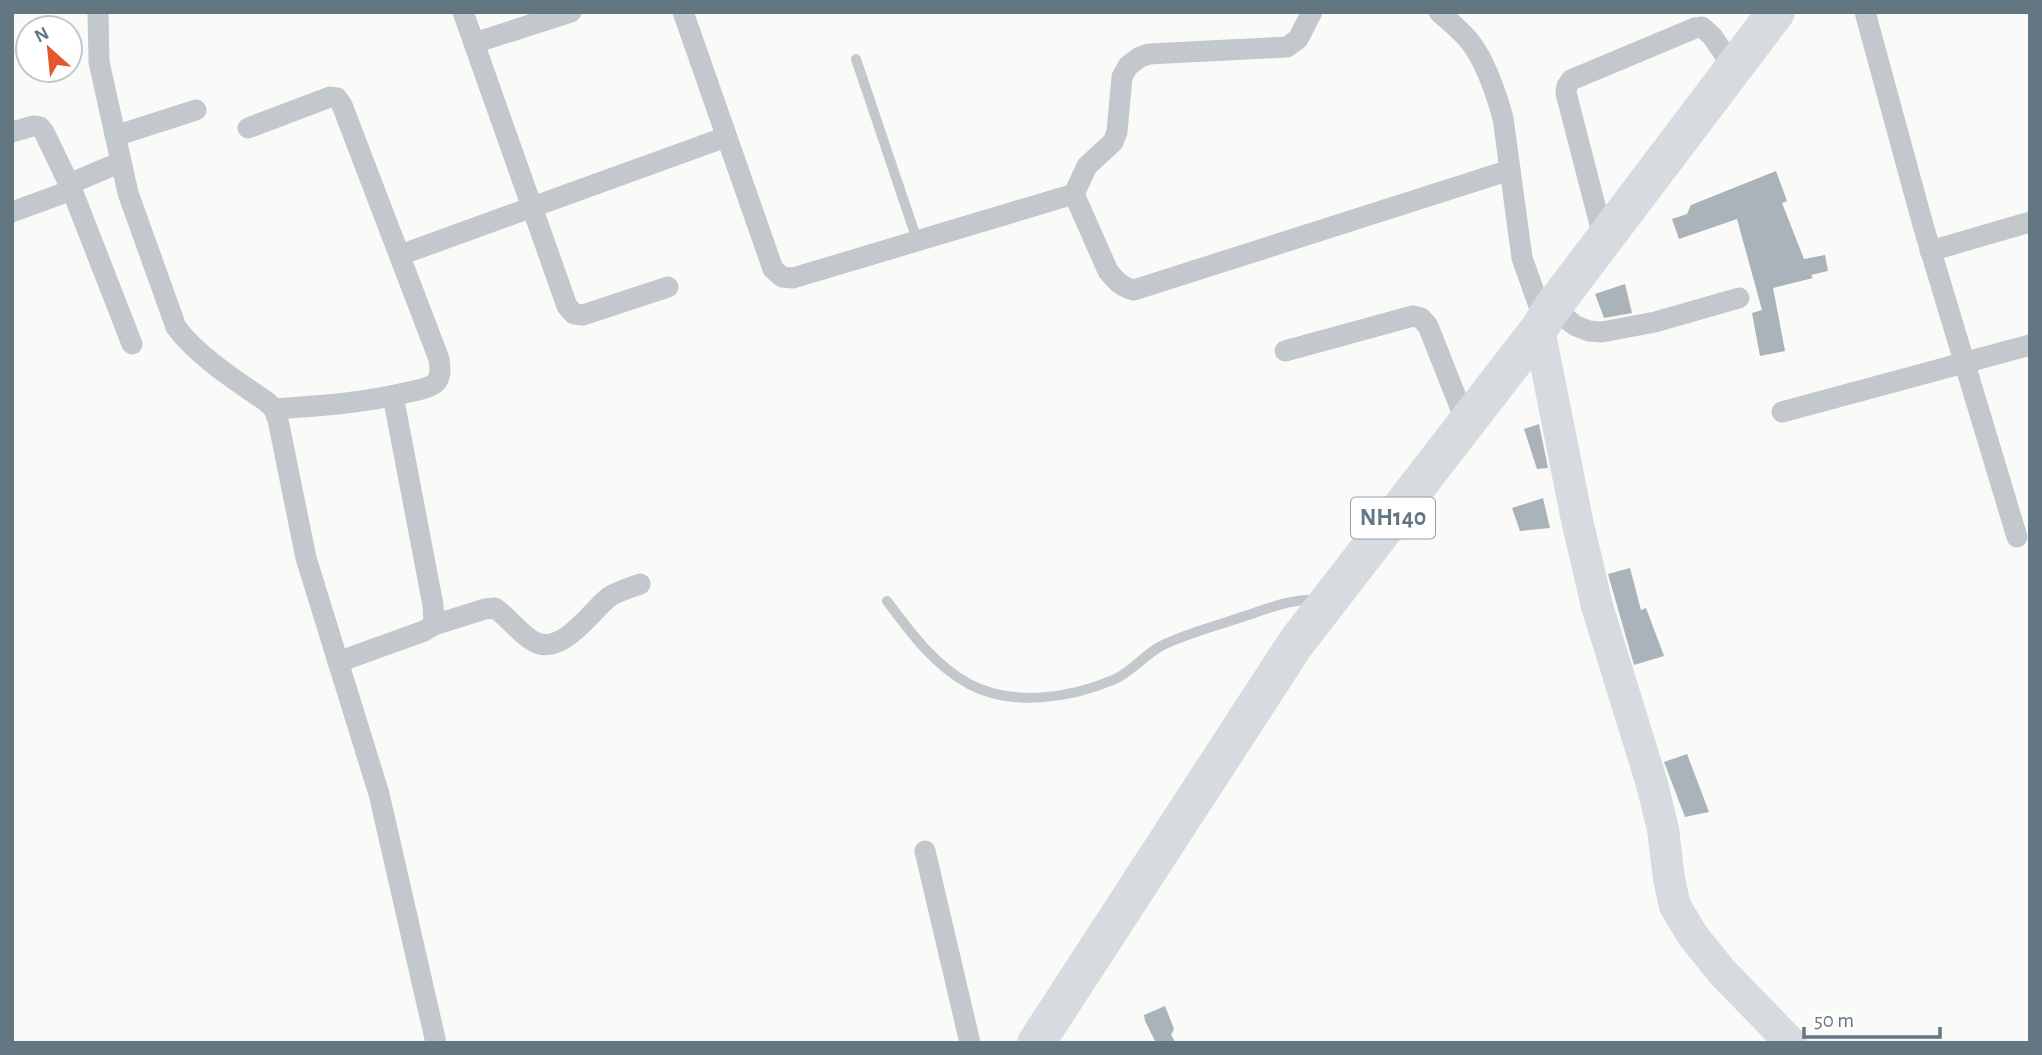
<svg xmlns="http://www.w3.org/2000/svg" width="2042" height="1055" font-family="'Alegreya Sans',sans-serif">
<rect width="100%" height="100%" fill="#fafaf8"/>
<g fill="#aab3b9">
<path d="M1776 171 1787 201 1782 203 1804 259 1825 255 1828 271 1811 275 1813 278 1773 288 1785 351 1760 356 1752 313 1762 310 1737 219 1679 239 1672 219 1687 214 1691 205Z"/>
<path d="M1625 284 1632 313 1604 318 1595 294Z"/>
<path d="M1539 424 1548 468 1537 469 1524 429Z"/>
<path d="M1543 498 1550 528 1520 531 1512 508Z"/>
<path d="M1630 568 1641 610 1646 608 1664 656 1634 665 1608 574Z"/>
<path d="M1687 754 1709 812 1685 817 1664 762Z"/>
<path d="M1165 1006 1174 1029 1171 1035 1176 1043H1156L1145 1021 1144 1015Z"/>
</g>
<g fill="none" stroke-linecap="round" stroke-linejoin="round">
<g stroke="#c3c8cc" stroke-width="10">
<path d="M856 59 917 240"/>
<path d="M887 601C910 632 934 665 969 684 1012 707 1070 698 1113 680 1132 672 1144 655 1161 646 1185 634 1216 626 1242 617 1267 609 1292 598 1319 600"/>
</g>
<g stroke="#c3c8cc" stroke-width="21">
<path d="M98 12 99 62 128 193 176 327C196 355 238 382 267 402L274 409 278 420 306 558 379 794 436 1043"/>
<path d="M463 12 567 306 574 314 583 315 668 287"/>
<path d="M683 12 773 269 782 277 793 278 1074 194 1108 271C1116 281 1121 287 1134 290L1510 170"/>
<path d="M1439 12C1450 22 1462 31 1471 43 1486 63 1496 93 1503 118L1522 258 1544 320"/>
<path d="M1865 12 1923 225 2017 537"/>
<path d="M474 43 571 12"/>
<path d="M248 128 330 97 337 98 342 105 439 359C440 367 442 378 434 384 427 389 417 390 409 392 364 403 319 406 274 409"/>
<path d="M12 132 33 126 40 127 44 132 72 190 132 344"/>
<path d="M115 136 196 110"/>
<path d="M69 184 121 162"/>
<path d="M1074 194 1087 166 1113 142 1117 132 1122 77 1128 66 1140 57 1149 54 1287 47 1298 39 1312 12"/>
<path d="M12 212 72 190"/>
<path d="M1604 240 1566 93 1567 86 1571 80 1695 28 1702 27 1712 36 1734 68"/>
<path d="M1930 251 2030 222"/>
<path d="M400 255 726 137"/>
<path d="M1552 308 1576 326 1589 331 1602 332 1655 322 1739 298"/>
<path d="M1285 351 1413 316 1421 318 1428 326 1466 422"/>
<path d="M1782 412 2030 345"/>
<path d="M434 625 485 609 495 608C509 618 519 633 533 641 561 658 591 611 609 597 618 591 630 588 640 584"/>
<path d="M338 662 424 631 434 625 433 605 393 396"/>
<path d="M925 851 970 1043"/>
</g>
<path stroke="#d6dbdf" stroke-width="32" d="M1539 329 1577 520 1597 606 1652 784 1663 829 1669 879 1675 906 1693 936 1723 973 1791 1043"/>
<path stroke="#d6dbdf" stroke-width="38" d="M1036 1043 1296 643 1539 329 1552 308 1776 12"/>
</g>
<g text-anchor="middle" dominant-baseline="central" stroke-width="7" stroke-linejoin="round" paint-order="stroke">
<rect fill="#fff" stroke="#939fa8" stroke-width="2" x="1351" y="497.5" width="84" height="41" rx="5"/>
<g font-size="24" font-weight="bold" fill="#657683">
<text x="1393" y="518">NH140</text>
</g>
</g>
<rect width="2042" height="1055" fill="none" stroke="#657683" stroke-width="28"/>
<g transform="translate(49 49) rotate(333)"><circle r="33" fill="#ffffff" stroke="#c1c8cd" stroke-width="2"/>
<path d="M0-5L12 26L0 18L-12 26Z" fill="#e4572e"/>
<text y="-10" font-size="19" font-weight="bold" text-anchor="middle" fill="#657683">N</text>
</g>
<path d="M1804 1027v10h136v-10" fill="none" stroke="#657683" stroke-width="3.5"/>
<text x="1814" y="1027" font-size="21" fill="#657683" stroke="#ffffff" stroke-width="5" paint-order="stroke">50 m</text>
</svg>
